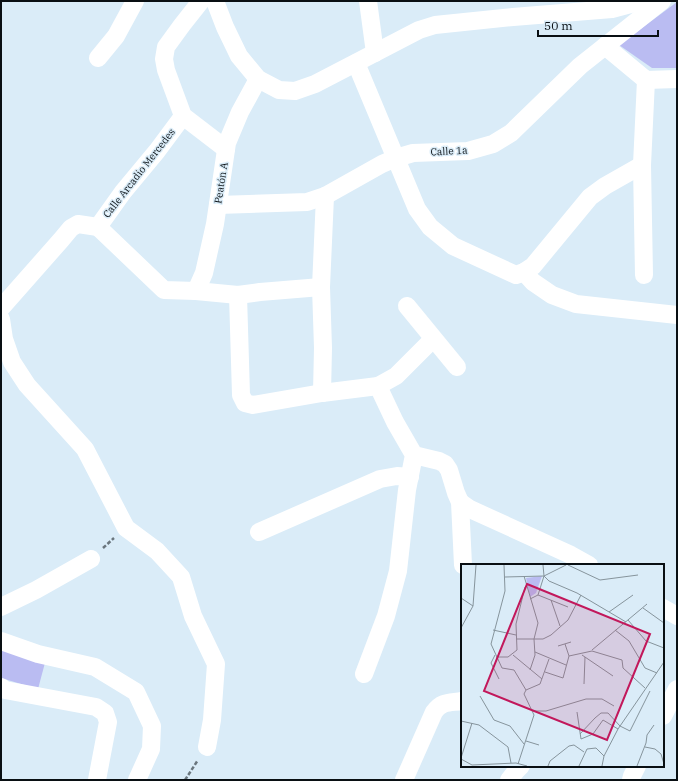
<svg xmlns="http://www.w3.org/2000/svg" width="678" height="781" font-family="'IBM Plex Serif',serif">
<rect width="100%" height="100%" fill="#daecf8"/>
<g fill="#babcf2">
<path d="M677,2V68H652L619,45Z"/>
<path d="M1,646L46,659L38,689L1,678Z"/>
</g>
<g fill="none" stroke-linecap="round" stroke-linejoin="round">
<g stroke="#6a767e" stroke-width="2.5" stroke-dasharray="4 2" stroke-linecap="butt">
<path d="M103,548L114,538"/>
<path d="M185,780L198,760"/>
</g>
<g stroke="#fff" stroke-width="18">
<path d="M201,1L182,25L166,47L164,59L166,70L183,116L226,149"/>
<path d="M215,1L225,27L239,56L258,79L279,90L295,91L315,84L419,30L435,25L513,17L612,9L642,1"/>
<path d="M368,1L375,53"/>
<path d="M605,46L646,80L677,79"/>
<path d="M98,58L116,36L135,1"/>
<path d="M356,63L417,209L430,227L453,246L516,275L524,272L533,266L590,197L605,186L642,165"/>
<path d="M218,205L307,202L325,196L382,164L396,158L413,153L468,151L493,144L511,133L580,66L662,1"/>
<path d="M98,227L164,290L196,291L238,295L260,292L321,287"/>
<path d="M524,272L533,282L552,295L576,304L677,315"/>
<path d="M644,275L642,165L646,80"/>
<path d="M196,291L204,273L215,224L227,143L240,112L258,79"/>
<path d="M238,295L241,395L245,403L253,405L322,393L378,386L396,376L433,339"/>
<path d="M407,306L457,367"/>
<path d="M1,308L61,240L71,228L78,224L98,227L123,192L157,151L183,116"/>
<path d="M1,319L4,339L12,362L27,385L85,449L126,528L157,551L181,577L193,616L216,664L212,720L207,747"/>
<path d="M322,393L323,348L321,287L325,196"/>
<path d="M414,455L439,461L445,464L449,470L456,493L460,502L463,565"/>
<path d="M460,502L470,509L571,555L589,565"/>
<path d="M259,532L380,479L397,476L410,477"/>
<path d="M1,607L36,590L91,559"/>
<path d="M663,608L677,616"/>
<path d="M1,641L38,654L95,667L136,692L152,726L151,749L137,780"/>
<path d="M364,674L386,616L398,571L407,490L414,455L395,422L378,386"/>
<path d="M1,687L5,690L96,707L105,713L108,722L97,780"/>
<path d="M663,716L677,689"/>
<path d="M404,780L434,712C442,701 449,703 462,701"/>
<path d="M509,780L516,771L521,766"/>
<path d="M631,780L632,776L637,766"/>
</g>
</g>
<g text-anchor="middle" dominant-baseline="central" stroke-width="3" stroke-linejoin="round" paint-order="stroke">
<g font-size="10" fill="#090f13" stroke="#daecf8">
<text transform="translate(449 151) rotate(-3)">Calle 1a</text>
<text transform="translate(139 173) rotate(-52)">Calle Arcadio Mercedes</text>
<text transform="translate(221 183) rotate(-81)">Peatón A</text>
</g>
</g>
<g transform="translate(461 564)">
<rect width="203" height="203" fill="#daecf8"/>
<path d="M81,12L75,29L69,33L65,14Z" fill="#babcf2"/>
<path fill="none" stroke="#86949c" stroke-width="1" d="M43,1L44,27L30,80L41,104L53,106M107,1L139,16L177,11M63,12L77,59L73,75L74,91L69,106M83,12L88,17L116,29L165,58M44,13L83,12L105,1M77,31L107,43M0,34L12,42M69,35L77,31L83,12L82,1M90,36L99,62M182,44L203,59M148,48L172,31M167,56L185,77L203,84M0,64L12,42L15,1M32,66L55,71M154,66L168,77L184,104L196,109M55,75H82L90,71L107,56L120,31M97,82L110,78M131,86L186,40M74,88L105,101M34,91L30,99L38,115M52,91L81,115M121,91L152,112M108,92L131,87L161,96L162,104L184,124M35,93H47L56,86L55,60L64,23M53,106L65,126L63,130L73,151L57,200M84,108L102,114L108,92L104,80M123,120L124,93M65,126L79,120L88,95M19,132L33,156L49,162L63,180M72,147H85L125,135H141L153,142M116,148L120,175L132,170L142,156L157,165M0,157L18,161L47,183L50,199M119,170L134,154L140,149H147L159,162L169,167L189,127M65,177L78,181M184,183L194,185L200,190L203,200M0,194L11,159M0,195L11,201L55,199L66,202M87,202L89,197L108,182L113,181L123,188M118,202L126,185L135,184L143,192M141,202L143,192L157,165L203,98M176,202L185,179L186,171L193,161"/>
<path fill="#c2185b" fill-opacity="0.15" stroke="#c2185b" stroke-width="2" d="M66,20L189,70L146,176L23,127Z"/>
<rect width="203" height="203" fill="none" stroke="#090f13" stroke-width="2"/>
</g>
<rect width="678" height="781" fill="none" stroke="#090f13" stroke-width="4"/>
<path d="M538 30v6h120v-6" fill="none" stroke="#090f13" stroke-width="2"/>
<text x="544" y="30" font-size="12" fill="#090f13" stroke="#daecf8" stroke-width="3" paint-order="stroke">50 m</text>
</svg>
